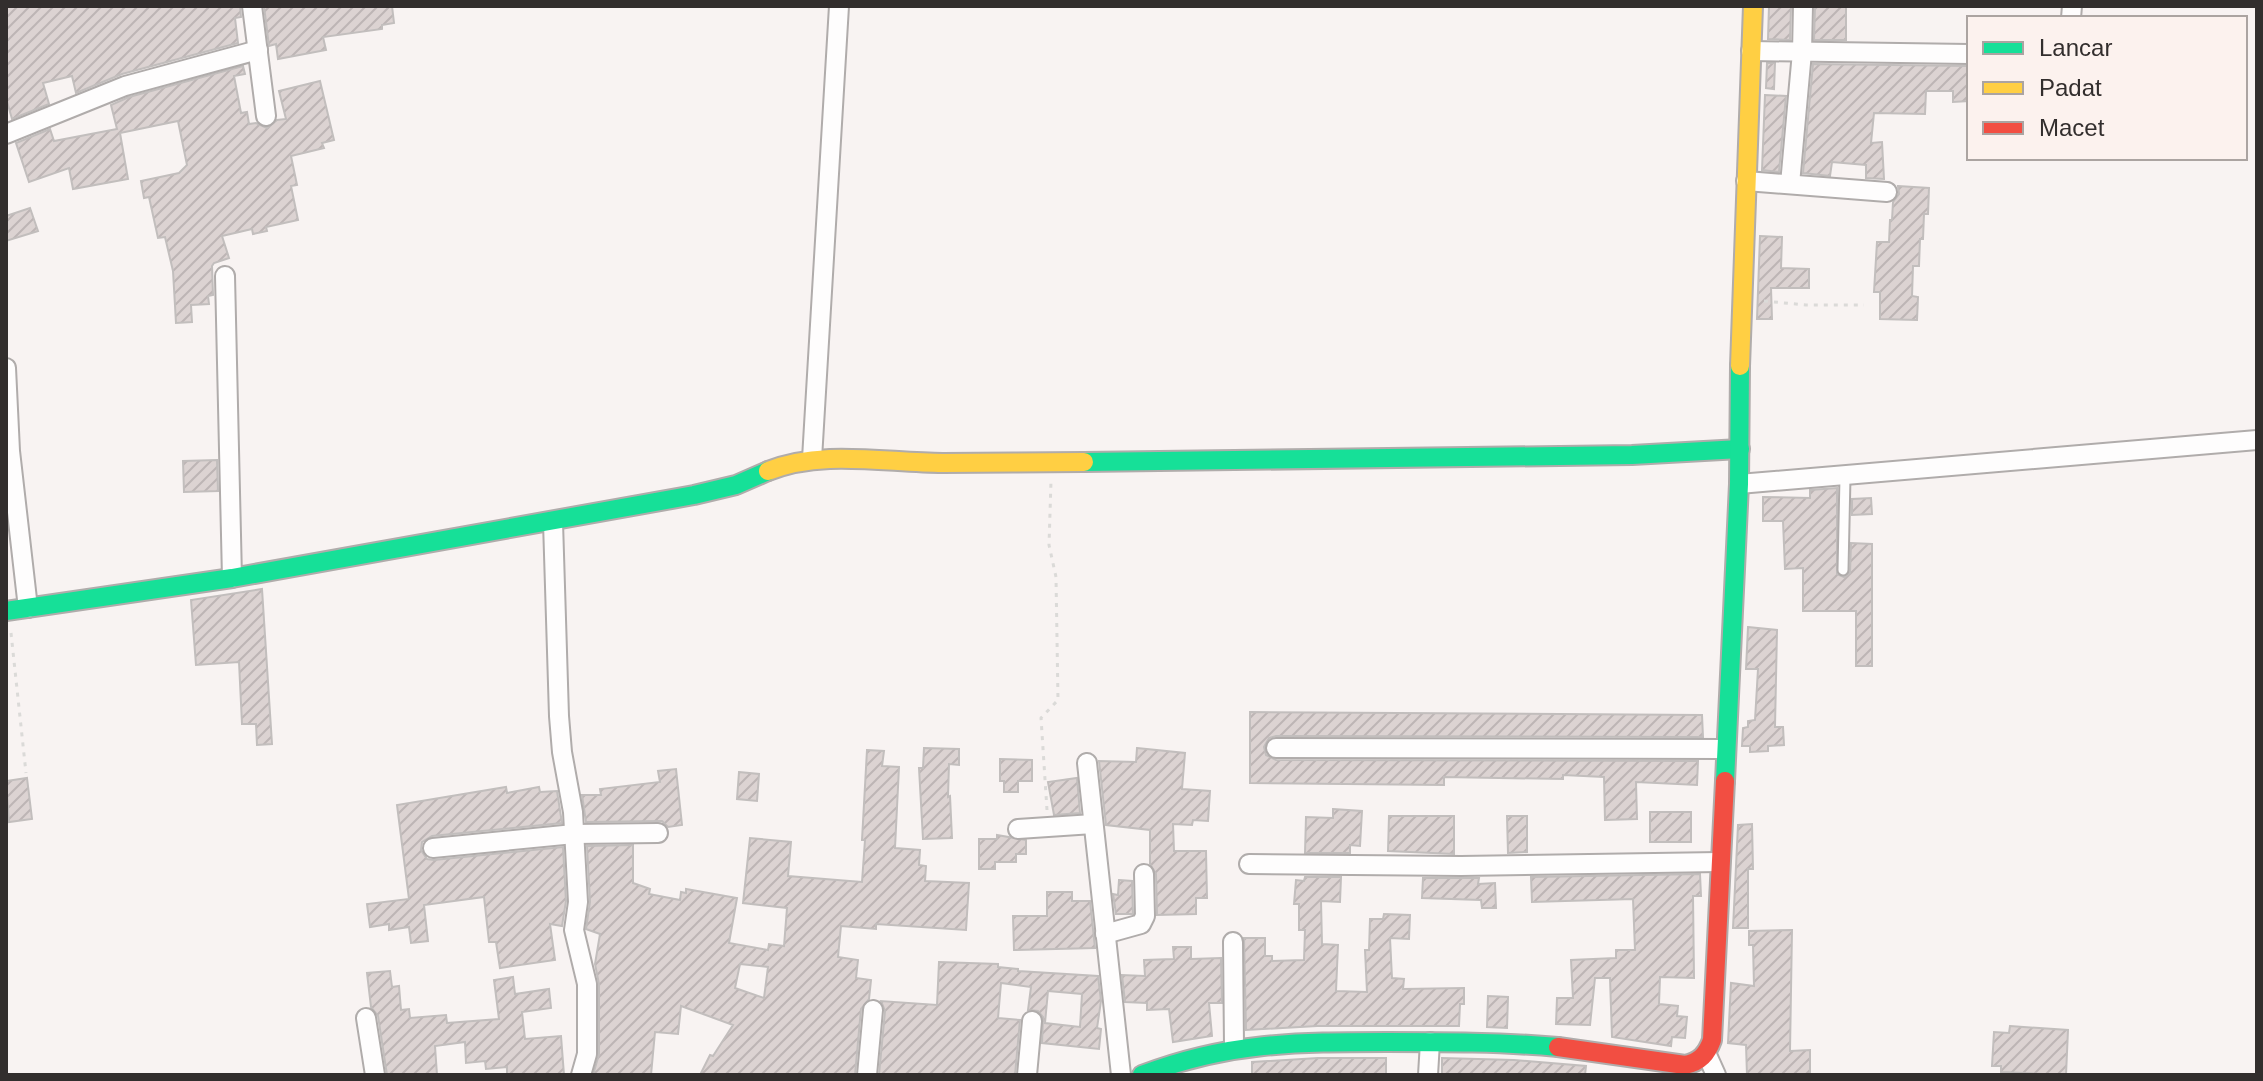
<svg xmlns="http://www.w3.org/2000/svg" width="2263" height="1081" font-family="Helvetica,sans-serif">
<defs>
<pattern id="building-hatch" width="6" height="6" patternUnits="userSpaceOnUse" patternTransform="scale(2)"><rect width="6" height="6" fill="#dcd3d2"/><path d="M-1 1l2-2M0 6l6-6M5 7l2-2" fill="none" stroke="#bdb5b5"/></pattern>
</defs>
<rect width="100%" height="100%" fill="#f8f3f2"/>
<g fill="url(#building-hatch)" stroke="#c2bebd" stroke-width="2" fill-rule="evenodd">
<path d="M6,6H240L241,17L235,18L238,43L122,74L76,93L72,76L43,83L49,104L12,119L6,98Z"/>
<path d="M264,6H392L394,23L382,25V29L323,37L326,50L278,59L276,44L269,46Z"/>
<path d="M1769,6H1791L1790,40L1768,39Z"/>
<path d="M1815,6H1846V40H1814Z"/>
<path d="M1767,63H1775L1774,89L1766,88Z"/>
<path d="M1813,64L1969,66V101L1953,102V91H1926L1925,114L1874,113L1871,143L1882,142L1884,179L1866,178V165L1832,162L1830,176L1803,173Z"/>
<path d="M243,66L245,74L234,76L241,113L247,112L249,124L256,123L267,128L277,120L286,119L279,91L320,81L334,140L322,143L324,148L291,156L297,185L291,186L298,220L266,227L267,231L253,234L252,229L222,236L229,258L214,263L212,266L213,295L208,296L209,304L191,305L192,322L176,323L173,271L165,237L158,238L149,197L144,198L141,181L179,173L187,165L178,121L120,133L128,179L73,189L69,168L29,182L16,143L50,129L54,141L117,129L111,105L129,97Z"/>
<path d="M1765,95L1786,96L1779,172L1762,170Z"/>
<path d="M1898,186L1929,188L1928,214H1924L1923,239H1920L1919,266H1913L1912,296L1918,297L1917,320L1880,319V292H1874L1877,242H1889L1890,220H1892L1893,202L1899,194Z"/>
<path d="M30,208L38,231L6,241V216Z"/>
<path d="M1760,236L1782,237L1781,268L1809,269V288H1771L1772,319H1757Z"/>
<path d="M217,460L218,491L184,492L183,461Z"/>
<path d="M1837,488V574L1844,577L1850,573L1851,543L1872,544V666H1856V611H1803V568L1785,569L1783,521H1763V497L1810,498V490Z"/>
<path d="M1871,498L1872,514L1852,515V499Z"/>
<path d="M262,589L272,744L257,745L256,724H242L239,662L196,665L191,600Z"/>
<path d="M1748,627L1777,630L1775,727H1783L1784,745L1768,746V751L1750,752V746H1742L1743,728L1748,727V721L1755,720L1758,669H1746Z"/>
<path d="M1250,712L1702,715L1703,737L1276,736L1269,738L1264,747L1266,755L1276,760L1698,761L1697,785L1636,782L1637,819L1605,820L1604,777L1563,775V779L1444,777V785L1250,783Z"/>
<path d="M924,748L959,749V765L949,764L948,797L950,796L952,838L923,839L919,768H923Z"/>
<path d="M1137,748L1185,753L1182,789L1210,791L1208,821L1193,820L1192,825L1173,824L1174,851H1206L1207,898H1196V914L1157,915L1156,874L1150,864V830L1106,825L1099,761L1136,762Z"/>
<path d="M867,750L884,751L882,766L899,767L895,848L920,850L919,865L926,866L925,881L969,883L966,930L876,924V929L841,926L838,957L858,960L856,978L871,980L869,999L861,1009L855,1075H700L710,1055L713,1056L733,1025L681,1006L678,1034L655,1032L651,1075H593L599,1054V984L595,964L600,934L586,929L590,902L587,846L633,845V883L650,889L649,894L680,900L681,892L686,893V889L737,898L729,943L768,950L769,944L784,946L787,908L743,903L750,838L791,842L788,876L862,882L865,840H862ZM740,964L768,967L764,998L735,988Z"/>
<path d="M1000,759L1032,760V781H1018V792H1004V781H1000Z"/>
<path d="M676,769L682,825L668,827L662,821L586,822L582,795H601L600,789L660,782L658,771Z"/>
<path d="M739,772L759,774L757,801L737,799Z"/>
<path d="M27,778L32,819L9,822L6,781Z"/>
<path d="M1077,778L1080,813L1054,815L1048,782Z"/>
<path d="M506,787L507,793L539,787L540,792L557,791L562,823L432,836L422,842L421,850L427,859L434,860L563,847L566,901L562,926L550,924L555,960L500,968L496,942H489L484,897L424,905L428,941L411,943L409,927L389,930V924L370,927L367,904L409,899L397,805Z"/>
<path d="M1333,809L1362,811L1360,846L1350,845V853H1305L1306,817L1333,818Z"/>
<rect x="1650" y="812" width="41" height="30"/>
<path d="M1389,816H1454V854L1388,851Z"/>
<path d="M1507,816H1527V852L1508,853Z"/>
<path d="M1752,824L1753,869H1748V928H1733L1738,825Z"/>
<path d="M997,835L1026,840V854H1016V862H995V869H979V839H997Z"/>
<path d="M1700,874L1701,896H1693L1694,978L1660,977L1659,1004L1678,1006L1677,1016L1687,1017L1685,1038L1672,1037L1671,1046L1612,1037L1610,978H1595L1590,1025L1556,1024L1557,998H1573L1571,960L1616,958V950H1635L1633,899L1532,902L1531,877Z"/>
<path d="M1305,877H1341L1340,902L1321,901L1322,944L1338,945L1336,991L1367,992L1365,950H1369L1370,919H1383L1384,914L1410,915L1409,939L1390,938L1392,978L1404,979L1403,989L1464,988V1004H1460L1459,1026H1317L1246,1030L1244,938H1265V956H1272V961L1304,960L1305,930H1299V904H1294L1296,880L1304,881Z"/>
<path d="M1423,878H1479L1478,884L1495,883L1496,908H1482L1481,900L1422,898Z"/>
<path d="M1119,880L1132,881L1133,914H1116L1113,894L1118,895Z"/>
<path d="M1047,892H1072V901H1090L1095,948L1014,950L1013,916H1047Z"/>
<path d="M1792,930L1790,1051L1810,1050V1075H1747L1746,1045L1728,1043L1731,983L1754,986L1753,945H1749V931Z"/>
<path d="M1173,947H1191V959L1221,958L1222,1003H1209L1212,1036L1173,1042L1169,1009L1147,1010V1003L1125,1002L1122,975L1145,976L1144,960L1174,959Z"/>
<path d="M939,962L998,964V967L1018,969V971L1098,976L1101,1001L1097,1028L1101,1029L1099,1049L1042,1043L1043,1017L1038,1011L1028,1010L1031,987L1001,983L998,1018L1020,1020L1015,1075H879L885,1011L881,1001L937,1005ZM1048,991L1082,994L1080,1027L1045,1023Z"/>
<path d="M390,971L392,987L399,986L401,1010L409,1009L410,1018L446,1015L447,1023L499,1019L494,980L513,977L515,994L549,989L551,1008L522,1012L525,1039L561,1036L564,1075L507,1074V1067L486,1069L485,1061L466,1063L465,1042L435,1046L437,1075H387L378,1016L371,1007L367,973Z"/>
<path d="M1488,996L1508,997L1507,1028L1487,1027Z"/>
<path d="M2010,1026L2068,1030L2066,1075L2001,1072V1066H1992L1994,1032L2009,1033Z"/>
<path d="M1318,1058H1386V1075H1252V1062Z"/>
<path d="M1442,1058L1514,1060L1586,1066L1585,1075H1442Z"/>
</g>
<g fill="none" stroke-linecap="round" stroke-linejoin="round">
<defs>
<path id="lane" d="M1843,570L1845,477"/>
<g id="street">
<path d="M252,6L266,116"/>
<path d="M2071,18L2072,6"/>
<path d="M1751,51L1969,54"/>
<path d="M6,134L125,86L258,50"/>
<path d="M1746,181L1887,192"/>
<path d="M1790,184L1802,52L1803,6"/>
<path d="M225,276L232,578"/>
<path d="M6,368L10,451L28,608"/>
<path d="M812,459L839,6"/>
<path d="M1739,484L2257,440"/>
<path d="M553,522L559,716L562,752L573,812L578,902L574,930L587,984V1054L581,1075"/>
<path d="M1276,748L1725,749"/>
<path d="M1087,763L1121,1075"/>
<path d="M1018,829L1093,824"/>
<path d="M433,848L574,834L658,833"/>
<path d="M1249,864L1461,866L1719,862"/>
<path d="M1105,934L1141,924L1145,916L1144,874"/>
<path d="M1233,942L1234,1046"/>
<path d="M366,1018L375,1075"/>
<path d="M1707,1055L1716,1075"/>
<path d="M867,1075L873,1010"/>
<path d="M1027,1075L1032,1021"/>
<path d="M1428,1075L1430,1042"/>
</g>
<g id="fast">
<path d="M1084,462L1632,455L1740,449"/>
<path d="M6,611L232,578L694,495L736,485L768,471"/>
<path d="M1725,781L1739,484L1740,366"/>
<path d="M1142,1075C1228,1042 1297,1042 1387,1042C1444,1042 1501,1042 1558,1047"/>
</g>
<g id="slow">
<path d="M1740,366L1753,6"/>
<path d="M768,471C822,449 886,463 943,463C990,463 1037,462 1084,462"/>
</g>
<path id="jam" d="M1558,1047L1685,1065C1700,1062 1707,1054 1712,1040L1725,781"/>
</defs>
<use href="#lane" stroke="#b0acab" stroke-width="13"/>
<use href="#street" stroke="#b0acab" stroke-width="22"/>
<use href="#fast" stroke="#b0acab" stroke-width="22"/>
<use href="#slow" stroke="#b0acab" stroke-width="22"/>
<use href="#jam" stroke="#b0acab" stroke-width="22"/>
<g stroke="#dbdad8" stroke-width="3" stroke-dasharray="4 6" stroke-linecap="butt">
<path d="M1764,301L1806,305H1864"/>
<path d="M11,633L26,773"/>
<path d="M1047,810L1041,718L1058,700L1056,577L1049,545L1051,481"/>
</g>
<use href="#lane" stroke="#fefdfd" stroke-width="9"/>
<use href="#street" stroke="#fefdfd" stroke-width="18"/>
<use href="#fast" stroke="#16e098" stroke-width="18"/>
<use href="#slow" stroke="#ffcf43" stroke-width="18"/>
<use href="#jam" stroke="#f24e42" stroke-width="18"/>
</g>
<rect width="2263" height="1081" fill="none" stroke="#322e2d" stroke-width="16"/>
<rect x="1967" y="16" width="280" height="144" fill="#fcf2ee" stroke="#aba4a1" stroke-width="2"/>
<rect x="1983" y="42" width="40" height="12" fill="#16e098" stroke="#aba4a1" stroke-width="2"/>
<text x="2039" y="56" font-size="24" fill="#322e2d">Lancar</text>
<rect x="1983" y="82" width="40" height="12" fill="#ffcf43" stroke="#aba4a1" stroke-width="2"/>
<text x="2039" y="96" font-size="24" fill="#322e2d">Padat</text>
<rect x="1983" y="122" width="40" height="12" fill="#f24e42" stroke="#aba4a1" stroke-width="2"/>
<text x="2039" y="136" font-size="24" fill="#322e2d">Macet</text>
</svg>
